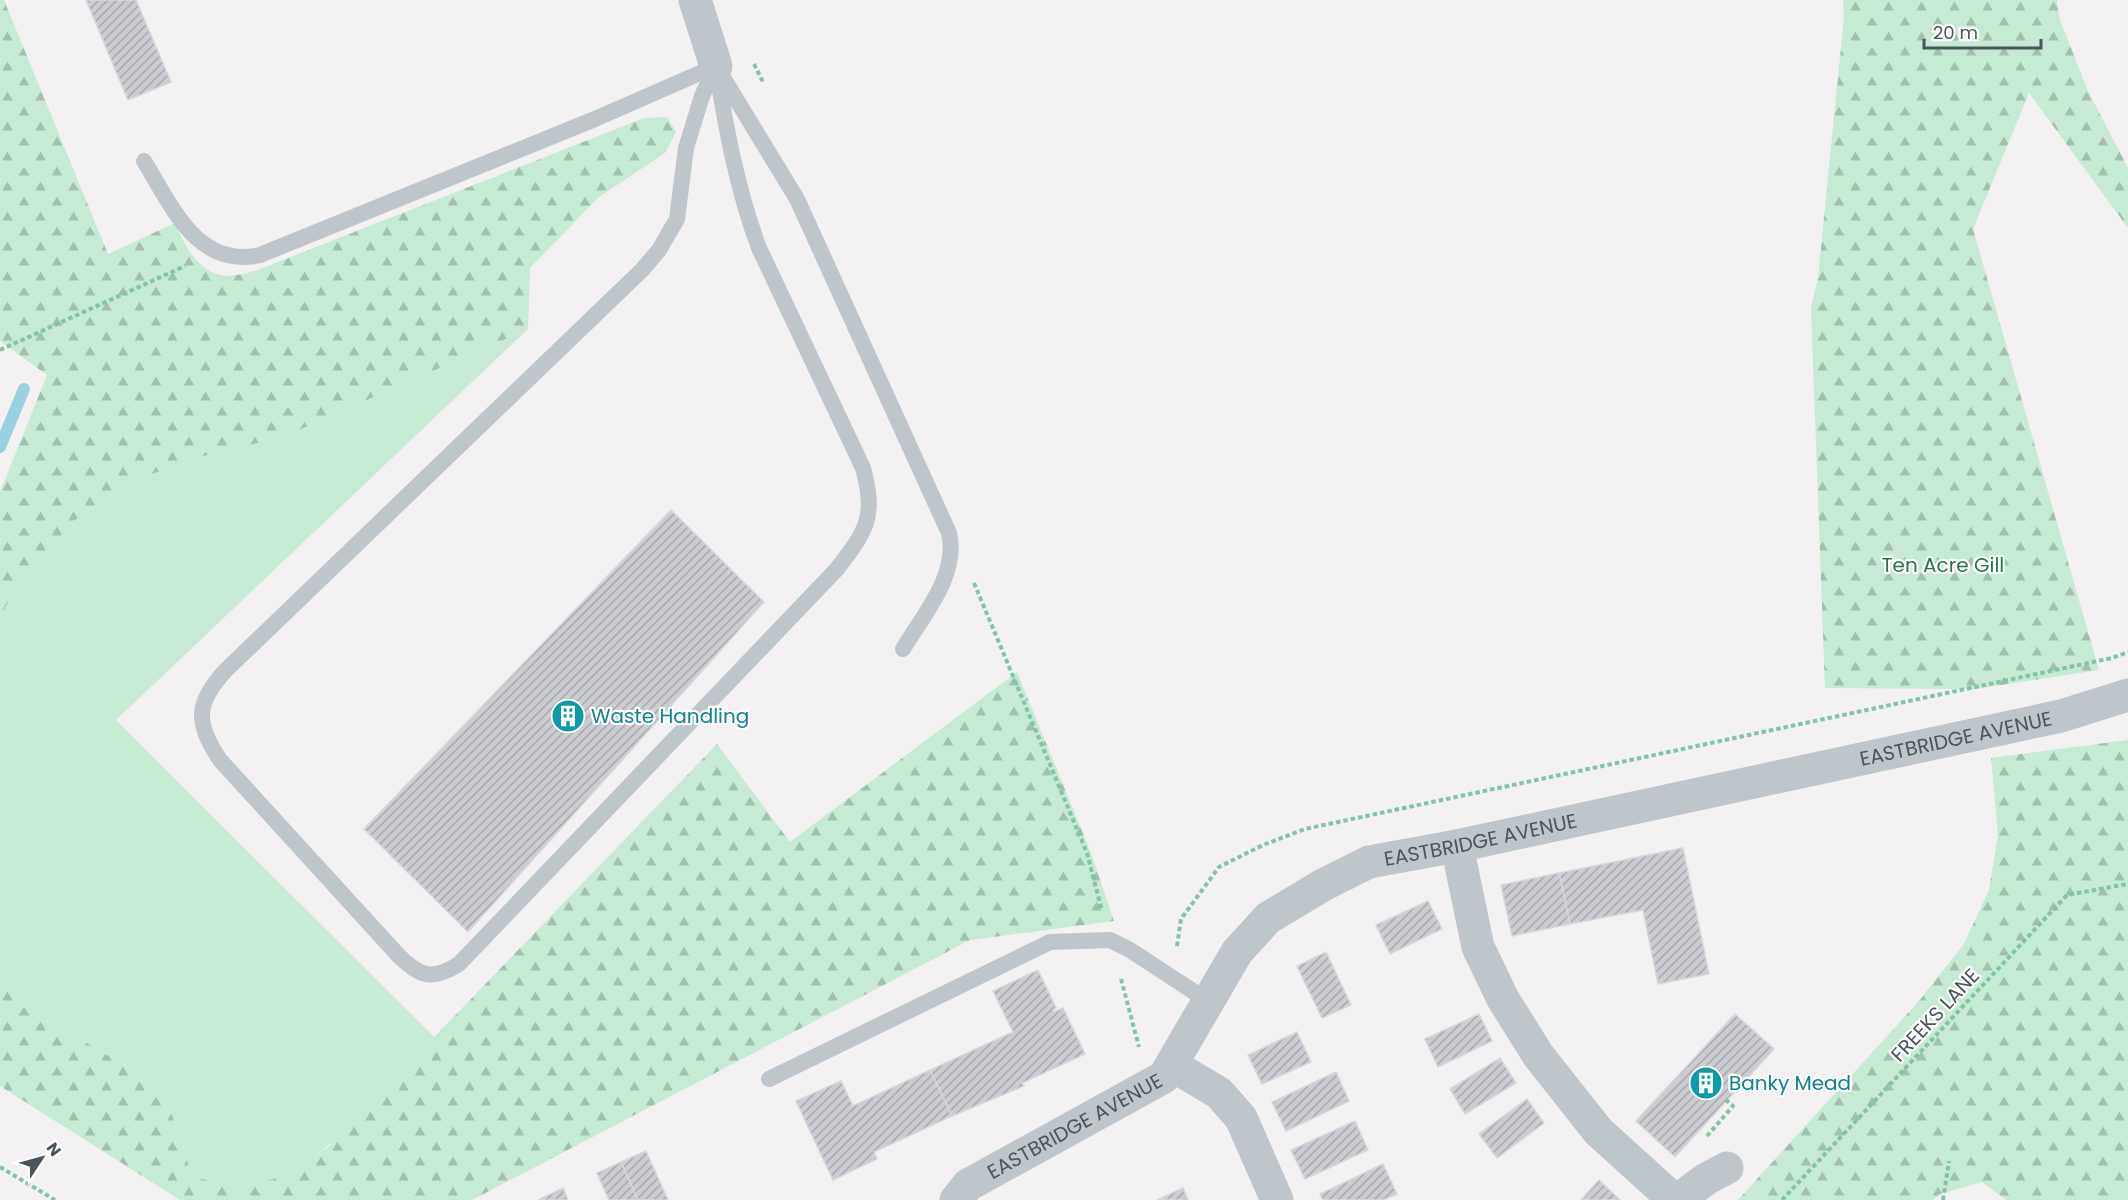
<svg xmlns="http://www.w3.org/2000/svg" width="2128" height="1200" font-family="Poppins,sans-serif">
<defs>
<pattern id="forest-firs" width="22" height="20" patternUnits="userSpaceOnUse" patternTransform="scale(1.5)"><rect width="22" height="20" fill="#c6ead4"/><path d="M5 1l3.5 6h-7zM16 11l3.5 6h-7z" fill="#a3c0af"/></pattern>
<pattern id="building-hatch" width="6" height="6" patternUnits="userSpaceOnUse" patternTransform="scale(1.5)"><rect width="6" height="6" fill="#cbcdd3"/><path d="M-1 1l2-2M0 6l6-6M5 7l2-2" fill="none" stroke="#a7a9ae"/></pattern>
</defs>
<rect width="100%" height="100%" fill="#f3f1f1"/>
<path fill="#c6ead4" d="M528,329L116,720L435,1038C382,1092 317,1180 236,1188C223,1189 204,1180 191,1176L172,1115L130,1069L53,1022L0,967V617L9,601L71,523L126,483L204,456L283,437Z"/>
<g fill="url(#forest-firs)">
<path d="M0,0H4L108,254L175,223C184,245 199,274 226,276C235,276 246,273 255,271L644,118L667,117L676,132L665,153L599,197L530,268L528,329L283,437L204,456L126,483L71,523L9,601L0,617V492L47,375L0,341Z"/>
<path d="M1843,0H2057L2059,17L2087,89L2128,168V228L2029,93L1973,229L2099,670L1975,689L1825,688L1811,308L1818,278L1844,17Z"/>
<path d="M1017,672L1091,853L1114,921L970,940L472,1200H180L0,1086V967L53,1022L130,1069L172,1115L192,1176L234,1188L273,1179L327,1148L717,744L790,842Z"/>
<path d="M2128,740V1200H2006L1982,1182L1940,1194L1933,1200H1738L1919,1001L1964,944L1989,890L1998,835L1991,758Z"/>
</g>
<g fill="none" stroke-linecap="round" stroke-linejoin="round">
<path stroke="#99d1e1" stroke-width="12" d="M0,447L24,389"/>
</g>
<g fill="url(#building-hatch)" stroke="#d6d7db" stroke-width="1.5">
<path d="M86,0H136L171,82L128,100Z"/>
<path d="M671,510L764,602L468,932L364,829Z"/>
<path d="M1683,848L1709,974L1658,984L1643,910L1570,924L1559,873Z"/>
<path d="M1559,873L1570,924L1512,936L1501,885Z"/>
<path d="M1428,901L1442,929L1390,954L1376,925Z"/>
<path d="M1326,952L1351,1005L1322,1018L1297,966Z"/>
<path d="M1038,970L1056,1008L1053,1010L1054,1012L1063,1008L1085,1054L1022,1083L1024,1086L952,1116L930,1070L1013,1032L993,991Z"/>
<path d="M1479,1014L1492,1041L1438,1067L1425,1039Z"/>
<path d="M1735,1014L1774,1049L1675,1157L1636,1121Z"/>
<path d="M1297,1032L1311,1062L1262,1084L1248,1055Z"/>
<path d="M1500,1058L1516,1083L1465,1114L1450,1089Z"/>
<path d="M930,1070L952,1116L874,1152L877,1159L833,1180L796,1101L841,1081L853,1106Z"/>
<path d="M1336,1072L1349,1101L1286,1131L1272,1102Z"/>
<path d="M1527,1099L1544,1123L1497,1158L1479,1134Z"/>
<path d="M1355,1121L1368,1150L1305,1179L1291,1150Z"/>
<path d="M646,1151L668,1200H638L621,1162Z"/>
<path d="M621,1162L638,1200H609L597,1173Z"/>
<path d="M1383,1164L1397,1194L1383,1200H1323L1320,1194Z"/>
<path d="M1599,1180L1620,1200H1581Z"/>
<path d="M563,1188L568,1200H538Z"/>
<path d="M1183,1188L1188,1200H1157Z"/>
</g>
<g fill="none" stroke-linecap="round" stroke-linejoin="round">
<g stroke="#82c4a4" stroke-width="4" stroke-dasharray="4.5 3" stroke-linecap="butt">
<path d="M754,64L764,84"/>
<path d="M0,350L185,266"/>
<path d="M974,583L1087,853L1102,911"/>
<path d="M1177,946L1181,919L1219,867L1263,845L1305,829L2112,658L2128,652"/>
<path d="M1121,979L1139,1047"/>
<path d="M1707,1136L1733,1106L1726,1100"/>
<path d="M0,1167L55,1200"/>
<path d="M1782,1200L2067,895L2128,884"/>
<path d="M1943,1200L1949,1161"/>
</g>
<g stroke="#bec5cb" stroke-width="16">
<path d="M716,66C726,129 737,189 759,248L863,468C876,517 867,530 837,569L459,964C432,981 420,977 398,955L220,760C195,723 195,703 226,670L642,270L659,250L677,219L686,148L702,96Z"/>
<path d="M144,161C172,206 197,269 260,255L595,119L716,66L797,199L949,533C959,575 923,615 903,649"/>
<path d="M769,1079L1050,942L1110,940L1130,950L1208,1001"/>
</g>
<g stroke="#bec5cb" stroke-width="33">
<path d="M695,0L716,66"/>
<path d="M1457,846L1478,947L1503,999L1538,1055L1598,1131L1674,1200"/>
<path d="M1172,1065L1219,1093L1241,1118L1277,1200"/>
<path d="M1678,1200L1706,1179L1727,1168"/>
</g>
<path stroke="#bec5cb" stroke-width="33" id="s1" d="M956,1200L968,1185L1164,1077L1237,952L1268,918L1323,885L1369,862L1457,846L2061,716L2128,695"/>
</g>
<defs>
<symbol id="building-disc" viewBox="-11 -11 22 22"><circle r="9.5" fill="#0f9aa8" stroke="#fff"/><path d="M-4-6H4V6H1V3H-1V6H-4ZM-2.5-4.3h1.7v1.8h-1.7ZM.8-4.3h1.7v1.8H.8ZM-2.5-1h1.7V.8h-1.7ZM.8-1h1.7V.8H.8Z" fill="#fff"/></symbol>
</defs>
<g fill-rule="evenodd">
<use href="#building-disc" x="549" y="697" width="38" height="38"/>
<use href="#building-disc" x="1687" y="1064" width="38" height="38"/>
</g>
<g text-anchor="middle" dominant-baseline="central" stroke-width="4.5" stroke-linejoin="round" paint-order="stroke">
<g font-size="20" fill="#24754d" stroke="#fff">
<text x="1943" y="565">Ten Acre Gill</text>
</g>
<g font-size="20" fill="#0d838f" stroke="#fff" text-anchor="start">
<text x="591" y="716">Waste Handling</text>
<text x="1729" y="1083">Banky Mead</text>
</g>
<g font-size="20" fill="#4b545c" stroke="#fff">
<text stroke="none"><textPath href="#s1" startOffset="1149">EASTBRIDGE AVENUE</textPath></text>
<text stroke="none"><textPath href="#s1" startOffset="663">EASTBRIDGE AVENUE</textPath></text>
<text transform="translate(1935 1015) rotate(-47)">FREEKS LANE</text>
<text stroke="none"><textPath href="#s1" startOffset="141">EASTBRIDGE AVENUE</textPath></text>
</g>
</g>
<g transform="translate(42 1158) rotate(54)" stroke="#ffffff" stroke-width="4.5" paint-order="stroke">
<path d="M0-4.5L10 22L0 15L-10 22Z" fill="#4b545c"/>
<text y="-9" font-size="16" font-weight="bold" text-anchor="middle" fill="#4b545c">N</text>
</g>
<path d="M1924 39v9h117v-9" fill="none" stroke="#4b545c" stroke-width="3"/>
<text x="1933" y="39" font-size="18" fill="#4b545c" stroke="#ffffff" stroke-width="4.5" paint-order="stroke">20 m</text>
</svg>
